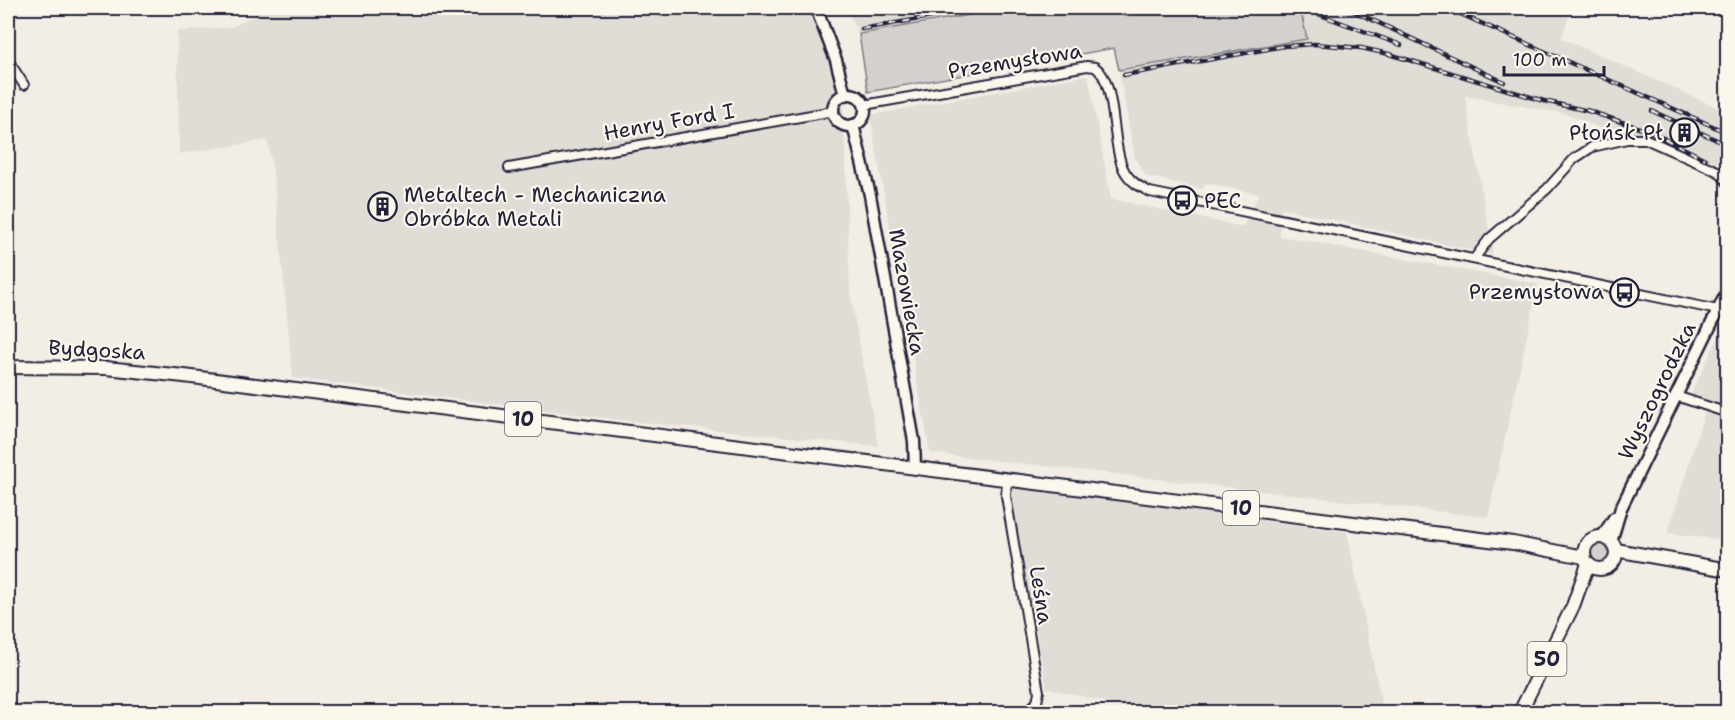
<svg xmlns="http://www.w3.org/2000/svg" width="1735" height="720" font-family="'Shantell Sans',sans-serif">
<rect width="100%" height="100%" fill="#f2eee5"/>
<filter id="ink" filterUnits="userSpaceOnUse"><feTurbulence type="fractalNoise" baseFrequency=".0167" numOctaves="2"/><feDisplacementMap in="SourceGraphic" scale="12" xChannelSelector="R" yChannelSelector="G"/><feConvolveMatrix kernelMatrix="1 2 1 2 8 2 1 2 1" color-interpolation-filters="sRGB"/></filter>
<g filter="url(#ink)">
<g fill="#e0dcd6">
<path d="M260,8H807L843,94L850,293L878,446L629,421L293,378L273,169L267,140L179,154L177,31L232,27L254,16Z"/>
<path d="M846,8H1009L859,34Z"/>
<path d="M1288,8H1572L1561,38L1727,112L1728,154H1725L1720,178L1567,114L1465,96L1493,255L1281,208L1280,236L1538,284L1488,517L930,453L870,115L1088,75L1111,199L1243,227L1259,194L1205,183L1203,189L1146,176L1135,158L1119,70L1307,39L1301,12Z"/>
<path d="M1727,319V406L1691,394Z"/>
<path d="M1705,411L1727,418V540L1668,533Z"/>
<path d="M1014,487L1347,532L1383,712H1147L1047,688L1021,556L1013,498Z"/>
</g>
<g fill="#d4d1cc" stroke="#7b7a84" stroke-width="1.5">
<path d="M1009,8H1288L1301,12L1307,39L1119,70L1114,48L868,92L859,34Z"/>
<circle cx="1599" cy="553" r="11"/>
</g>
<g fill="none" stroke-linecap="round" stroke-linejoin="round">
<defs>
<g id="street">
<path d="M8,60L24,85"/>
<path d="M864,105L1087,66L1095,67C1118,82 1110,146 1125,172C1131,182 1140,187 1150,192L1718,310"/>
<path d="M509,168L834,111"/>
<path d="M1474,259L1489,239L1547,189L1574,159L1592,147L1627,139H1646L1719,172L1728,183"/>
<path d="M1676,396L1728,413"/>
<path d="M1007,479L1006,496L1039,692L1037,702L1027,712"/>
</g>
<g id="secondary">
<path d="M816,8L836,60L845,95"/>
<circle cx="849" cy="110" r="16"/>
<path d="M853,125L870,195L914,441L915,468"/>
<path d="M1602,537L1614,518"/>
<path d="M1611,542L1621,508L1728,290"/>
</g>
<g id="primary">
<path d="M8,367L106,368L184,376L1513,543L1584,557"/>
<circle cx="1600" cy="553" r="16"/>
<path d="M1616,550L1728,570"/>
<path d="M1520,712L1573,606L1588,564"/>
</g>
</defs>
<use href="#street" stroke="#22223b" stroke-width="12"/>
<use href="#secondary" stroke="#22223b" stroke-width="15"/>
<use href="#primary" stroke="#22223b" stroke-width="16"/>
<use href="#street" stroke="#fbf7ec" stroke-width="8"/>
<use href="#secondary" stroke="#fbf7ec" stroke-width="10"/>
<use href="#primary" stroke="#fbf7ec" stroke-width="12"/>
<defs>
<g id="rail">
<path d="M1302,8L1401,45"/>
<path d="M1347,8L1504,82"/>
<path d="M1447,8L1728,133"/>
<path d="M862,29L982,8"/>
<path d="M1124,75L1284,46L1315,44L1361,48L1389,54L1544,101L1593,112"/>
<path d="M1586,110L1651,132L1705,159"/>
<path d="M1652,111L1728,145"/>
</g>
</defs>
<use href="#rail" stroke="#22223b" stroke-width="4.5"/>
<use href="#rail" stroke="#fbf7ec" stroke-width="2" stroke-dasharray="7" stroke-linecap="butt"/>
</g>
</g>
<defs>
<symbol id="building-ring" viewBox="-11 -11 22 22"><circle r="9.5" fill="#fbf7ec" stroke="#22223b" stroke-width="1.5"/><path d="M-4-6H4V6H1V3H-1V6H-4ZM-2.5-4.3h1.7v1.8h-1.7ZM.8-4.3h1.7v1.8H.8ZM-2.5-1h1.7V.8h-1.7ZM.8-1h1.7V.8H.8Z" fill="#22223b"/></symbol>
<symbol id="bus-ring" viewBox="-11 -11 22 22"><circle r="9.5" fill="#fbf7ec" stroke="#22223b" stroke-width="1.5"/><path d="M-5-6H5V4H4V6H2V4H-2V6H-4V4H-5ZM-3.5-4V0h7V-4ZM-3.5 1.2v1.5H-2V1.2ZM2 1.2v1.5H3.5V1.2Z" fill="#22223b"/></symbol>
</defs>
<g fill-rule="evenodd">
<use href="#building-ring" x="1668" y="116" width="33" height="33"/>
<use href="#bus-ring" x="1166" y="184" width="33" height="33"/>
<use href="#building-ring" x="366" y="190" width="33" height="33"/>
<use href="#bus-ring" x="1608" y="276" width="33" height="33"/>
</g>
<g text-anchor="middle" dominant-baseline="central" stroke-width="4.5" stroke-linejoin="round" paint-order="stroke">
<g fill="#fbf7ec" stroke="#636270" stroke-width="1.5">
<rect x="505" y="402" width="36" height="34" rx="4.5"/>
<rect x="1223" y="491" width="36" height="34" rx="4.5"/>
<rect x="1527.5" y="642" width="39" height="34" rx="4.5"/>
</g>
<g font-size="20" font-weight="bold" fill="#22223b">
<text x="523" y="419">10</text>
<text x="1241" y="508">10</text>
<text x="1547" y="659">50</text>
</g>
<g font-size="21" fill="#22223b" stroke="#fbf7ec">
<text transform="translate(1015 61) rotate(-9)">Przemysłowa</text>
<text transform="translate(669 122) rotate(-10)">Henry Ford I</text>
<text transform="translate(907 292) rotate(80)">Mazowiecka</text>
<text transform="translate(97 350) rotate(3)">Bydgoska</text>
<text transform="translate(1657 391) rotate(-64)">Wyszogrodzka</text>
<text transform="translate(1041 595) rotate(81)">Leśna</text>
</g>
<g font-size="21" fill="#22223b" stroke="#fbf7ec" text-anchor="end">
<text x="1663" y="133">Płońsk Pł</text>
<text x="404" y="195" text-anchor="start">Metaltech - Mechaniczna<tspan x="404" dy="24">Obróbka Metali</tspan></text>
<text x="1204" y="201" text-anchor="start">PEC</text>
<text x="1604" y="292">Przemysłowa</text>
</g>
</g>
<rect width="1735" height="720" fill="none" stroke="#fbf7ec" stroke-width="30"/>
<rect x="15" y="15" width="1705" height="690" fill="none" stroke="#22223b" stroke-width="2" filter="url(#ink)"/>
<path d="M1504 66v9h100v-9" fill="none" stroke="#22223b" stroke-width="3"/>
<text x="1513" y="66" font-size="18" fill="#22223b" stroke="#fbf7ec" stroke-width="4.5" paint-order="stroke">100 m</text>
</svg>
